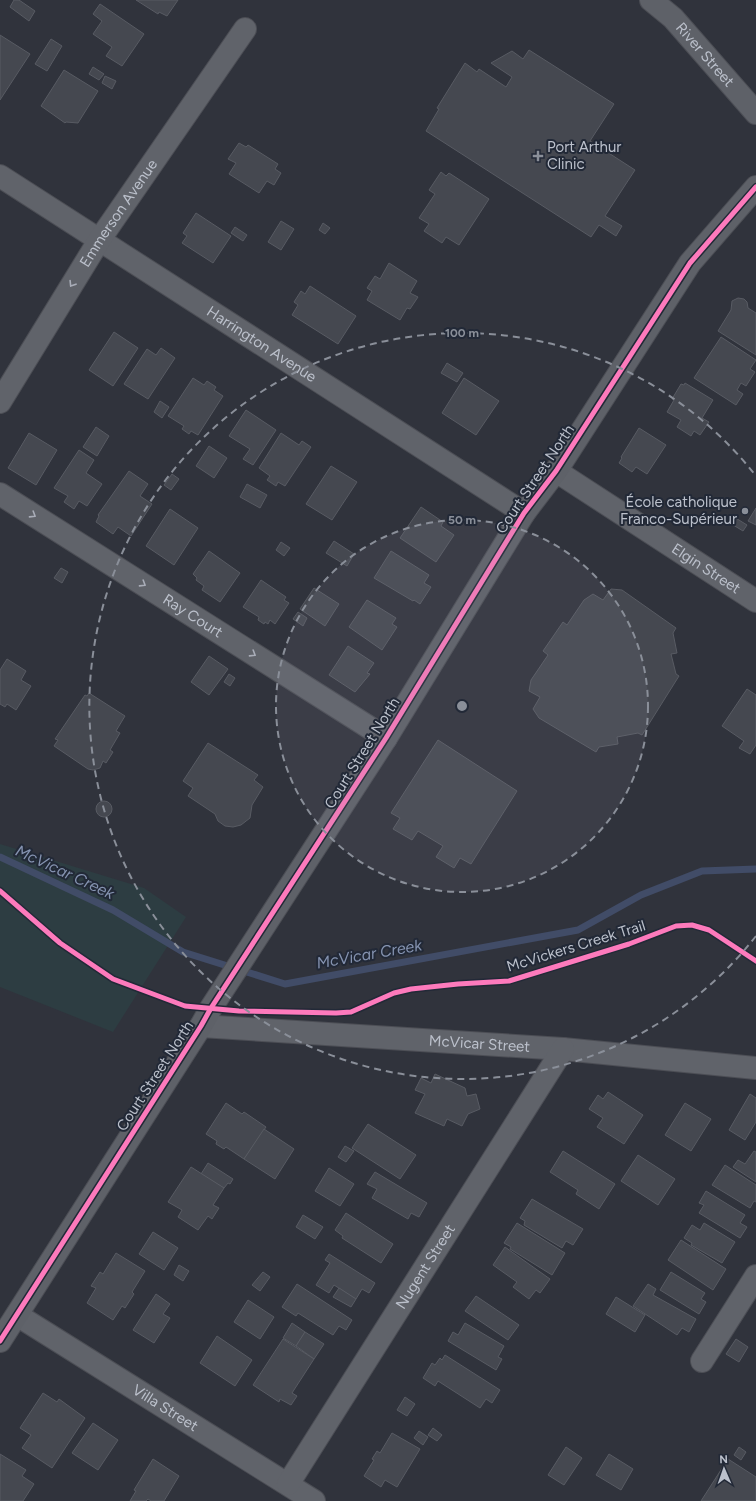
<svg xmlns="http://www.w3.org/2000/svg" width="756" height="1501" font-family="Figtree,sans-serif">
<rect width="100%" height="100%" fill="#30333c"/>
<path fill="#2d3d42" d="M0,844L144,888L186,917L113,1032L0,987Z"/>
<g fill="none" stroke-linecap="round" stroke-linejoin="round">
<path stroke="#414c67" stroke-width="7" d="M0,857L113,910L183,952L285,984L578,930L641,895L702,871L756,869"/>
</g>
<g fill="#454850" stroke="#585b63">
<path d="M14,0H19L35,11L29,21L10,7Z"/>
<path d="M136,0H178L167,16L159,12L158,14Z"/>
<path d="M100,4L144,34L122,66L106,56L112,47L93,34L102,21L93,14Z"/>
<path d="M0,35L30,54L0,100Z"/>
<path d="M51,39L62,46L47,71L35,64Z"/>
<path d="M529,50L614,104L590,141L635,170L605,216L622,226L616,236L599,225L591,237L426,131L439,109L437,108L465,63L477,72L479,69L506,87L512,77L491,63L512,51L523,59Z"/>
<path d="M93,67L104,74L99,80L89,74Z"/>
<path d="M64,70L98,91L78,123L66,122L65,123L41,106Z"/>
<path d="M105,76L116,81L112,89L102,83Z"/>
<path d="M239,143L246,147L248,145L278,164L275,169L281,173L274,185L267,181L259,193L229,174L236,163L228,159Z"/>
<path d="M441,172L446,176L449,173L489,199L459,245L446,237L442,243L424,231L429,224L419,218L435,194L429,190Z"/>
<path d="M196,213L231,236L213,263L182,243L187,236L183,233Z"/>
<path d="M281,221L294,229L281,250L268,242Z"/>
<path d="M323,223L330,228L325,234L319,230Z"/>
<path d="M235,227L247,235L243,241L231,233Z"/>
<path d="M389,263L417,281L410,293L418,297L410,309L407,308L400,320L367,300L372,291L367,288L375,276L380,279Z"/>
<path d="M310,286L356,316L338,344L292,315L298,305L294,302L301,291L305,294Z"/>
<path d="M738,298L744,299L747,302L748,308L756,313V355L718,331L731,310L732,301Z"/>
<path d="M114,332L138,348L113,386L89,370Z"/>
<path d="M721,337L756,360L750,369L755,372L746,386L741,383L737,390L743,394L736,405L694,378Z"/>
<path d="M161,348L175,358L148,399L124,384L147,349L156,355Z"/>
<path d="M447,363L463,373L457,382L441,373Z"/>
<path d="M193,378L204,385L207,381L216,387L214,390L223,396L198,435L191,431L189,434L182,429L184,426L168,416Z"/>
<path d="M464,378L499,401L476,435L442,413Z"/>
<path d="M685,383L713,400L702,418L709,422L700,435L694,431L691,436L677,427L681,420L667,412L674,400L672,399L681,384L684,385Z"/>
<path d="M160,401L169,407L162,418L154,412Z"/>
<path d="M246,410L276,430L253,465L243,459L250,449L229,436Z"/>
<path d="M96,427L109,436L97,456L83,447Z"/>
<path d="M639,428L666,445L647,474L636,467L632,472L619,463L622,458L621,457Z"/>
<path d="M29,433L57,450L36,485L8,468Z"/>
<path d="M281,433L299,445L302,441L311,447L285,486L278,482L276,486L267,480L270,476L259,468Z"/>
<path d="M209,446L227,458L214,478L196,466Z"/>
<path d="M79,450L94,460L86,473L102,484L87,506L79,501L74,509L64,502L68,496L54,488Z"/>
<path d="M331,466L357,482L332,520L306,504Z"/>
<path d="M129,471L148,484L140,496L152,504L131,536L118,527L113,534L96,522L99,516L98,515Z"/>
<path d="M172,474L179,479L171,490L164,485Z"/>
<path d="M247,484L267,495L260,508L240,497Z"/>
<path d="M421,507L443,522L441,526L454,535L436,562L400,538Z"/>
<path d="M756,508V525L748,521Z"/>
<path d="M170,509L198,528L174,565L146,546Z"/>
<path d="M734,517L747,525L743,531L730,523Z"/>
<path d="M334,541L354,554L347,566L326,553Z"/>
<path d="M281,542L290,548L284,556L276,550Z"/>
<path d="M209,551L240,573L220,602L202,590L204,586L196,580L197,578L193,574Z"/>
<path d="M391,551L429,575L424,583L431,587L420,604L414,600L413,601L374,578Z"/>
<path d="M61,568L68,572L62,583L54,578Z"/>
<path d="M261,580L286,597L284,600L289,603L275,624L270,620L268,624L265,622L264,624L258,620L259,617L243,607Z"/>
<path d="M314,588L339,604L325,626L300,609Z"/>
<path d="M611,589L622,590L676,628L673,633L677,653L671,654L676,674L679,676L642,735L638,733L617,737L618,744L599,747L596,752L539,718L533,709L540,697L529,691L531,680L548,655L543,651L563,622L567,625L584,600L593,594L603,600Z"/>
<path d="M367,600L396,618L392,624L397,627L382,650L349,627Z"/>
<path d="M298,612L307,618L303,626L293,619Z"/>
<path d="M348,646L374,663L367,673L370,674L355,692L329,675Z"/>
<path d="M209,656L228,669L209,695L191,682Z"/>
<path d="M7,659L26,671L21,680L31,686L16,710L7,704L5,707L0,704V670Z"/>
<path d="M229,674L235,678L230,686L224,682Z"/>
<path d="M747,689L756,695V745L750,754L739,748L744,741L722,726Z"/>
<path d="M89,693L125,716L116,731L120,733L110,750L113,752L106,763L103,761L100,768L93,770L88,769L54,746L58,740L55,739L85,695L87,696Z"/>
<path d="M438,740L517,791L471,864L460,858L454,868L436,857L443,846L418,831L412,840L393,829L400,818L391,813Z"/>
<path d="M208,743L258,775L254,780L263,787L252,805L250,818L241,825L233,827L225,826L218,821L215,814L188,796L193,788L183,781Z"/>
<circle cx="104" cy="809" r="8"/>
<path d="M435,1074L465,1088L467,1096L476,1094L480,1109L468,1114L462,1126L447,1119L444,1126L415,1113L425,1094L415,1090L421,1078L431,1083Z"/>
<path d="M608,1092L643,1115L624,1144L597,1127L603,1118L589,1109L598,1095L603,1099Z"/>
<path d="M750,1094L756,1098V1122L745,1140L729,1130Z"/>
<path d="M226,1103L242,1114L244,1112L266,1127L244,1159L226,1147L224,1149L216,1144L217,1141L206,1134Z"/>
<path d="M685,1103L711,1119L691,1151L665,1135Z"/>
<path d="M368,1124L416,1155L400,1179L352,1148Z"/>
<path d="M264,1129L294,1149L275,1179L244,1159Z"/>
<path d="M345,1146L354,1151L346,1162L338,1157Z"/>
<path d="M563,1151L615,1184L599,1209L576,1194L578,1190L550,1172Z"/>
<path d="M754,1151L756,1152V1182L733,1167L738,1160L745,1164Z"/>
<path d="M638,1155L675,1179L658,1205L621,1181Z"/>
<path d="M208,1163L233,1179L230,1184L228,1183L224,1188L201,1174Z"/>
<path d="M725,1165L756,1185V1202L754,1201L750,1208L712,1185Z"/>
<path d="M191,1167L224,1188L213,1205L219,1208L212,1219L208,1216L198,1230L178,1217L182,1210L168,1202Z"/>
<path d="M329,1168L354,1184L340,1206L315,1191Z"/>
<path d="M375,1172L427,1203L419,1217L411,1213L408,1219L372,1198L377,1189L367,1184Z"/>
<path d="M706,1191L745,1215L740,1223L747,1227L740,1238L699,1213L704,1205L699,1203Z"/>
<path d="M532,1199L583,1229L573,1245L566,1241L562,1248L524,1225L525,1221L520,1218Z"/>
<path d="M346,1213L393,1244L381,1263L342,1238L343,1236L335,1230Z"/>
<path d="M303,1215L323,1227L315,1239L296,1227Z"/>
<path d="M517,1223L565,1253L552,1275L510,1249L511,1247L504,1243Z"/>
<path d="M704,1223L735,1242L722,1263L691,1245L692,1243L684,1238L692,1225L700,1230Z"/>
<path d="M153,1232L178,1248L164,1270L139,1254Z"/>
<path d="M681,1240L726,1269L713,1290L668,1260Z"/>
<path d="M505,1247L550,1279L540,1293L536,1290L529,1299L513,1287L517,1282L493,1265Z"/>
<path d="M116,1253L145,1271L132,1292L134,1294L125,1308L122,1306L113,1320L87,1303L96,1288L91,1286L100,1272L103,1274Z"/>
<path d="M329,1254L375,1283L369,1293L362,1289L356,1299L334,1285L329,1293L316,1285L330,1263L325,1260Z"/>
<path d="M179,1265L189,1271L183,1281L174,1275Z"/>
<path d="M263,1272L270,1277L260,1291L252,1285Z"/>
<path d="M671,1272L705,1293L701,1299L706,1302L699,1314L660,1290Z"/>
<path d="M297,1284L352,1320L346,1330L339,1326L333,1335L298,1313L296,1316L282,1307Z"/>
<path d="M648,1284L656,1289L653,1295L696,1319L689,1332L682,1328L677,1335L633,1306Z"/>
<path d="M339,1288L356,1299L351,1307L333,1297Z"/>
<path d="M156,1294L170,1304L163,1314L170,1318L154,1343L133,1330Z"/>
<path d="M476,1296L519,1325L508,1340L465,1311Z"/>
<path d="M616,1297L645,1315L635,1332L606,1314Z"/>
<path d="M248,1300L274,1317L260,1339L234,1322Z"/>
<path d="M292,1323L305,1332L296,1346L283,1338Z"/>
<path d="M465,1323L504,1346L498,1357L502,1359L496,1370L448,1341L453,1332L458,1335Z"/>
<path d="M305,1332L324,1344L314,1359L296,1346Z"/>
<path d="M217,1336L252,1360L235,1386L200,1363Z"/>
<path d="M283,1339L314,1359L292,1393L297,1396L291,1405L280,1399L279,1402L253,1385Z"/>
<path d="M736,1339L748,1347L739,1362L726,1354Z"/>
<path d="M445,1355L500,1390L492,1403L486,1399L480,1408L438,1381L435,1386L423,1378L432,1363L435,1365L440,1358L442,1360Z"/>
<path d="M43,1393L57,1402L59,1399L85,1418L52,1468L22,1448L31,1435L20,1428Z"/>
<path d="M405,1397L415,1404L407,1416L397,1410Z"/>
<path d="M93,1423L118,1440L98,1470L72,1453Z"/>
<path d="M433,1428L442,1435L437,1441L428,1435Z"/>
<path d="M419,1431L428,1437L423,1445L414,1438Z"/>
<path d="M392,1433L420,1449L397,1487L385,1480L381,1487L364,1476L374,1460L372,1459L377,1451L380,1453Z"/>
<path d="M566,1447L582,1458L564,1485L548,1475Z"/>
<path d="M739,1447L746,1452L741,1460L734,1455Z"/>
<path d="M0,1454L26,1470L22,1476L34,1484L23,1501H0Z"/>
<path d="M609,1454L633,1469L621,1490L596,1475Z"/>
<path d="M153,1459L179,1476L164,1501H151L148,1499L146,1501H130L136,1491L134,1490Z"/>
<path d="M728,1459L756,1477V1501H701Z"/>
</g>
<g fill="none" stroke-linecap="round" stroke-linejoin="round">
<defs>
<g id="street">
<path id="s1" d="M0,176L524,513"/>
<path id="s2" d="M0,402L100,239L245,29"/>
<path id="s3" d="M556,471L756,601"/>
<path id="s4" d="M0,494L386,738"/>
<path id="s5" d="M201,1026L563,1049L756,1068"/>
<path id="s6" d="M17,1315L314,1501"/>
<path d="M702,1361L756,1276"/>
<path id="s7" d="M288,1484L563,1049"/>
</g>
<g id="secondary">
<path id="s8" d="M651,0L673,18L756,113"/>
<path d="M0,1341L201,1026L211,1008L386,738L524,513L556,471L690,263L756,187"/>
</g>
</defs>
<use href="#street" stroke="#4c4e55" stroke-width="24"/>
<use href="#secondary" stroke="#4c4e55" stroke-width="24"/>
<use href="#street" stroke="#60636a" stroke-width="22"/>
<use href="#secondary" stroke="#5e6168" stroke-width="22"/>
<defs>
<g id="cycleway">
<path d="M0,891L60,943L113,979L185,1006L239,1011L336,1013L351,1012L394,993L411,989L458,984L509,981L629,944L676,926L692,925L709,930L756,961"/>
<path d="M0,1341L201,1026L211,1008L386,738L524,513L556,471L690,263L756,187"/>
</g>
</defs>
<use href="#cycleway" stroke="#222937" stroke-width="8"/>
<use href="#cycleway" stroke="#fd7abc" stroke-width="5"/>
</g>
<defs><path id="oneway-chevron" d="M-2-3.5L2.5 0L-2 3.5" fill="none" stroke-width="1.6" stroke-linecap="round" stroke-linejoin="round"/></defs>
<g stroke="#a9adb8">
<use href="#oneway-chevron" transform="translate(72 284) rotate(122)"/>
<use href="#oneway-chevron" transform="translate(33 515) rotate(32)"/>
<use href="#oneway-chevron" transform="translate(143 584) rotate(32)"/>
<use href="#oneway-chevron" transform="translate(253 654) rotate(32)"/>
</g>
<circle cx="462" cy="706" r="186" fill="#8a8f99" fill-opacity=".12"/>
<g fill="none" stroke="#8a8f99" stroke-width="2" stroke-dasharray="7 5">
<circle cx="462" cy="706" r="186"/>
<path d="M756 936A373 373 0 1 1 756 476"/>
</g>
<g fill="#8a8f99" stroke="#222937" stroke-width="1.5">
<path d="M536 150h4v4h4v4h-4v4h-4v-4h-4v-4h4z"/>
<circle cx="745" cy="511" r="4"/>
</g>
<g text-anchor="middle" dominant-baseline="central" stroke-width="4" stroke-linejoin="round" paint-order="stroke">
<g font-size="15" fill="#bbc0cb" stroke="#222937">
<text stroke="none"><textPath href="#s8" startOffset="77">River Street</textPath></text>
<text stroke="none"><textPath href="#s2" startOffset="223">Emmerson Avenue</textPath></text>
<text stroke="none"><textPath href="#s1" startOffset="311">Harrington Avenue</textPath></text>
<text transform="translate(535 479) rotate(-56)">Court Street North</text>
<text stroke="none"><textPath href="#s3" startOffset="179">Elgin Street</textPath></text>
<text stroke="none"><textPath href="#s4" startOffset="228">Ray Court</textPath></text>
<text transform="translate(362 753) rotate(-58)">Court Street North</text>
<text transform="translate(576 946) rotate(-17)">McVickers Creek Trail</text>
<text stroke="none"><textPath href="#s5" startOffset="279">McVicar Street</textPath></text>
<text transform="translate(155 1076) rotate(-57)">Court Street North</text>
<text stroke="none"><textPath href="#s7" startOffset="257">Nugent Street</textPath></text>
<text stroke="none"><textPath href="#s6" startOffset="175">Villa Street</textPath></text>
</g>
<g font-size="15" fill="#bbc0cb" stroke="#222937" text-anchor="start">
<text x="547" y="147">Port Arthur<tspan x="547" dy="17">Clinic</tspan></text>
<text x="737" y="502" text-anchor="end">École catholique<tspan x="737" dy="17">Franco-Supérieur</tspan></text>
</g>
<g font-size="16" font-style="italic" fill="#8593b0" stroke="#222937">
<text transform="translate(65 872) rotate(25)">McVicar Creek</text>
<text transform="translate(369 954) rotate(-10)">McVicar Creek</text>
</g>
</g>
<circle cx="462" cy="706" r="6" fill="#8a8f99" stroke="#222937" stroke-width="2"/>
<g font-size="12" text-anchor="middle" font-weight="bold" fill="#8a8f99" stroke="#222937" stroke-width="4" stroke-linejoin="round" paint-order="stroke">
<text x="462" y="337">100 m</text>
<text x="462" y="524">50 m</text>
</g>
<g transform="translate(724 1469) rotate(358)" stroke="#222937" stroke-width="3" paint-order="stroke">
<path d="M0-3L7 15L0 10L-7 15Z" fill="#bbc0cb"/>
<text y="-6" font-size="11" font-weight="bold" text-anchor="middle" fill="#bbc0cb">N</text>
</g>
</svg>
